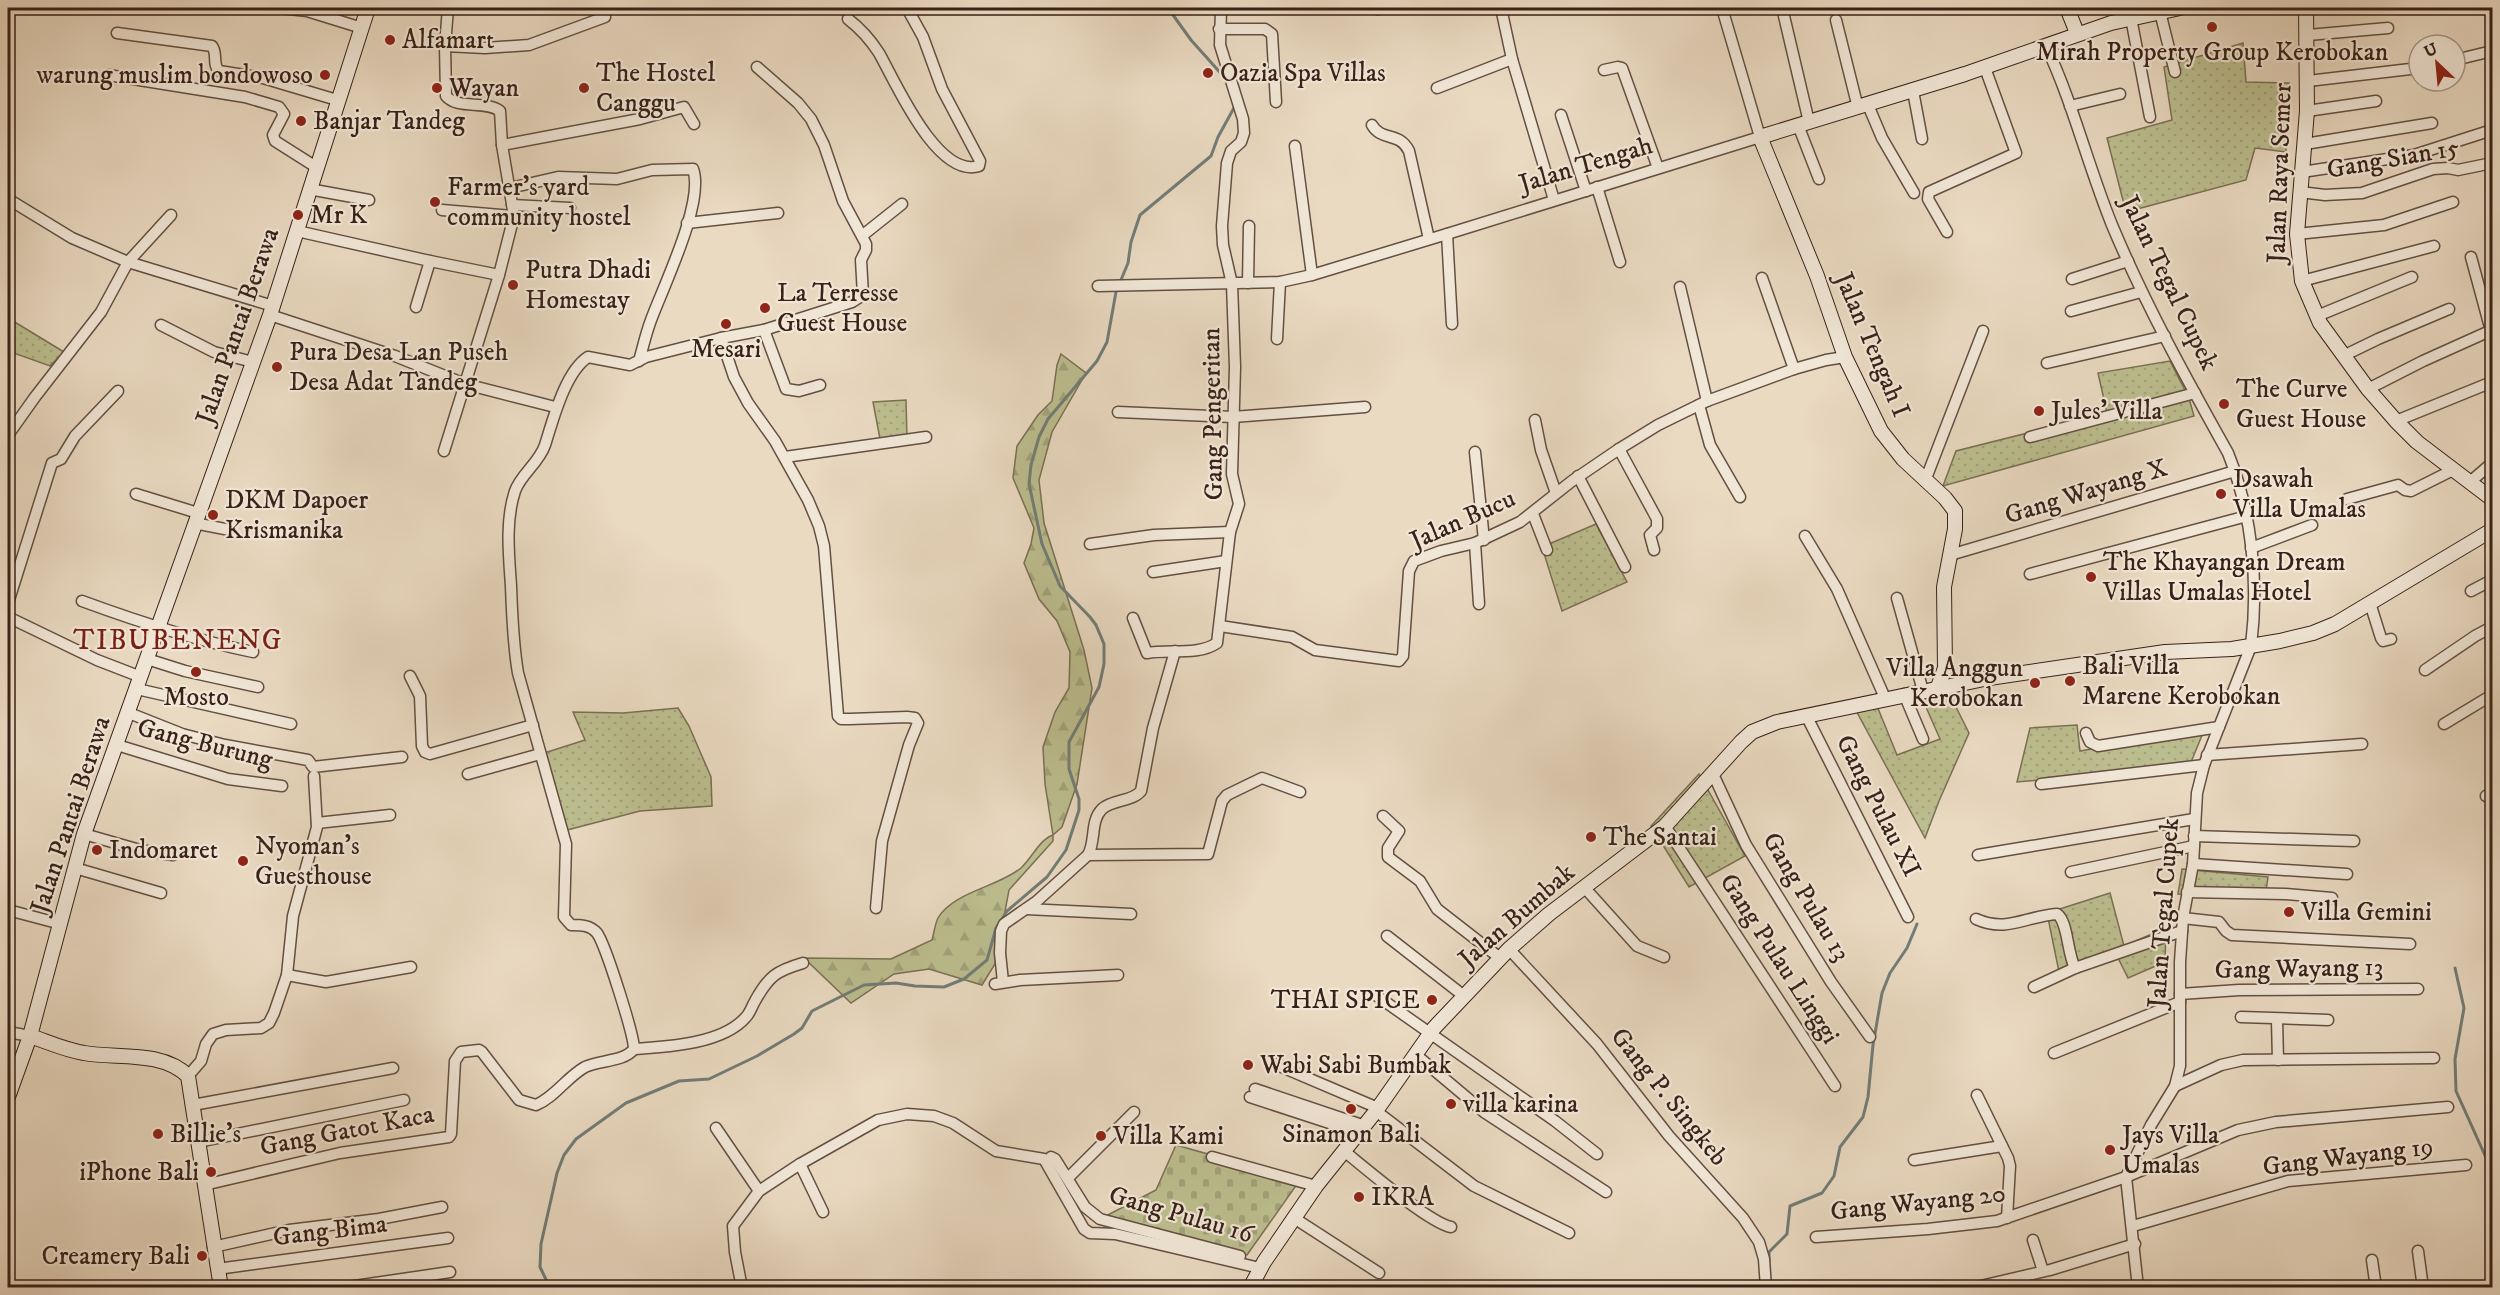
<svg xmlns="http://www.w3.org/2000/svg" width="2500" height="1295" font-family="'IM FELL DW Pica',serif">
<defs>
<pattern id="grass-dots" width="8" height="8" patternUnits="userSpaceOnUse" patternTransform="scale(1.5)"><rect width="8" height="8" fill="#bcbe8f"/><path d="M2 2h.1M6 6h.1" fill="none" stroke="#a2a37b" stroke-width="1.8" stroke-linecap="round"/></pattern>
<pattern id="forest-firs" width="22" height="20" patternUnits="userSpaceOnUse" patternTransform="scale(1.5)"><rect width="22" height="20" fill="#bcbe8f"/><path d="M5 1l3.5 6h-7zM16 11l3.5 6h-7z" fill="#a2a37b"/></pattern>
<pattern id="cemetery-stones" width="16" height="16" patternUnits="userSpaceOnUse" patternTransform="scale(1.5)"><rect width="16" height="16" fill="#bcbe8f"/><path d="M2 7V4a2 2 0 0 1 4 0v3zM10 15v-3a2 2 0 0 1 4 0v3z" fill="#a2a37b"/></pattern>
</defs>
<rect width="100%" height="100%" fill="#eadac2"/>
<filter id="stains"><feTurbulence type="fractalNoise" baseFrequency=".00333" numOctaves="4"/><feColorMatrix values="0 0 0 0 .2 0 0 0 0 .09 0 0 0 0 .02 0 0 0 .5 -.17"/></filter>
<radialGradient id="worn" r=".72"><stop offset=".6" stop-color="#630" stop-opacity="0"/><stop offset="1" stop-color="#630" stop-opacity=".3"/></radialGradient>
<g fill="url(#grass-dots)" stroke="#7a7054" stroke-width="1.5">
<path d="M2243,43L2246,82L2289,83L2286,152L2255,148L2246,180L2126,212L2107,138L2172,120L2164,67Z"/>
<path d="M8,319L13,321L64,352L50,366L8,351Z"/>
<path d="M2170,361L2189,398L2194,416L1943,486L1956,451L2107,413L2098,373Z"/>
<path d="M906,400L907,439H880L873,402Z"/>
<path d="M1596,524L1627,582L1562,611L1542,547Z"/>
<path d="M1945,685L1969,733L1939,801L1925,838L1853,705L1875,701L1897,755L1940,739L1919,691Z"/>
<path d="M678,708L689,726L711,777L712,806L640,811L567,830L538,755L585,740L573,712L623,713Z"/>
<path d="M2077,725L2080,751L2205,728L2189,767L2017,782L2030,728Z"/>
<path d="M1699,774L1745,856L1689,887L1651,826Z"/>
<path d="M2182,869L2268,877L2265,898L2178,894Z"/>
<path d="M2110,893L2124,946L2166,928L2165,962L2128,978L2114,950L2059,972L2047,913Z"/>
</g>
<path fill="url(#forest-firs)" stroke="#7a7054" stroke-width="1.5" d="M1061,354L1086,373L1052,432L1039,480L1044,523L1084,650L1092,688L1077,784L1062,827L1053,835V841L1009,890L995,964L982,985L929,969L894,974L851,1003L804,958L891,959L932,940C934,933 935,924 938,918C953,892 998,887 1021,868C1032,858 1039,840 1053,835L1045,784L1043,747L1055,712L1069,688L1070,652L1057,621L1039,599L1024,563L1031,544L1034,528L1013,478L1017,446L1038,415L1052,401L1057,365Z"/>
<path fill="url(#cemetery-stones)" stroke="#7a7054" stroke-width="1.5" d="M1176,1145L1300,1180L1247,1255L1100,1219L1156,1190Z"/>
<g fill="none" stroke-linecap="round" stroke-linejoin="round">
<g stroke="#727d78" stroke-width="3">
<path d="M1168,8L1191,40L1225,78"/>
<path d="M2455,968L2464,1008L2455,1059L2456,1091L2492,1171V1179"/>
<path d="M1769,1261V1252L1787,1234L1790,1206L1822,1193L1834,1176L1840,1147L1863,1117L1868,1097L1873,1045L1882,993L1890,973L1907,948L1917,924"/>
<path d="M550,1288L540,1267L541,1244L557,1173L564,1155L576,1139L626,1103L679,1081L709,1079L757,1056L794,1034L802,1028L812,1011L864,985L896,983L915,986L944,987L964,979L987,960L996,928L1007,911L1047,877L1066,850L1079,810V799L1069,769V742L1099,687L1104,664V644L1096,625L1090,617L1060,586L1042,544L1029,484L1031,465L1039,437L1048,419L1097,361L1107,342L1116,292L1128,263L1131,242L1140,215L1211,156L1218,137L1235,106"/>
</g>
<defs>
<g id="street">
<path d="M280,8L307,11L362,28"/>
<path d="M1501,8L1512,59L1554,200"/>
<path d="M1377,9L1388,8"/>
<path d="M2160,12L2175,72"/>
<path d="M1784,16L1809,122"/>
<path d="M2131,18L2150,117"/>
<path d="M848,19C861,29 870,39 879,53C895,81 937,179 979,166L980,161L942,89L923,37L907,8"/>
<path d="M1836,20L1858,108"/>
<path d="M1219,29H1265L1272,34L1276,102"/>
<path d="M117,33L212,46C218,54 212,64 219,71L263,78L337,100"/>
<path d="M2308,35L2388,28"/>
<path d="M445,46L485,48L529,45L605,17"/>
<path d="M2046,46C2073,103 2088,166 2112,225C2145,304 2186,378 2228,453C2252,513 2259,582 2251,646L2204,765L2197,793L2193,864L2183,918L2180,962V1066L2175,1086L2151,1125L2126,1177L2138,1288"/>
<path d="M2455,60L2492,51"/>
<path d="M1604,70L1618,67L1622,68L1658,168"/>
<path d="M108,75L245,97L279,107L284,114L273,135L275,141L316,167"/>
<path d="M2308,81L2419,68"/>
<path d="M1437,88L1512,59"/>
<path d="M1913,91L1922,139"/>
<path d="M1868,105L1882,138L1914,193"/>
<path d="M2070,106L2120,94"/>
<path d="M2307,111L2376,101"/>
<path d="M1561,115L1586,191"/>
<path d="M1372,125C1382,142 1399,131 1409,151L1429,239"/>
<path d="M1798,125L1819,179"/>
<path d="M2305,144L2432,123"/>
<path d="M502,145L640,119L684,107L694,124"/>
<path d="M1295,146L1312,275"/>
<path d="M2302,172L2414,155L2492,130"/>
<path d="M1597,187L1620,262"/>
<path d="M510,188L558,177L617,179L652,170L693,169C705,202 663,287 651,320C646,333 643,347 639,361"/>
<path d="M309,189L369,200"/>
<path d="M2300,192L2325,195L2362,193L2433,169L2448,168L2458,170L2492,163"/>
<path d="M13,202L72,238L128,262L273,306"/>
<path d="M512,205L570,208"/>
<path d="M442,210L514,216"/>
<path d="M687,223L778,213"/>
<path d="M297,231L430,261L499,275"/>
<path d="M1947,232L1928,199L1929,192L2016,153L1985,68"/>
<path d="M1447,234L1452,324"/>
<path d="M2297,234L2384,225L2453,202"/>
<path d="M863,235L902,204"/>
<path d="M2471,257L2491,331"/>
<path d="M1762,278L1794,369"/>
<path d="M2072,279L2128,261"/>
<path d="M2302,281L2434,246"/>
<path d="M1248,283L1249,226"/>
<path d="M1098,286L1280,282L1312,275L1447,234L1760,137L1722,8"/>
<path d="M1680,287L1707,401"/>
<path d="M416,307L430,261"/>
<path d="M2071,311L2141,292"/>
<path d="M270,315L395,356L465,384L555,407"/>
<path d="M2317,316L2412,277"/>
<path d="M161,325L214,352L253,362"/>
<path d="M764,330L786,389L799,391L820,385"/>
<path d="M721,338L734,377L748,403L775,441L808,500L819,526L824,546L838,716L841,719H850L907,717L915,718L918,723L909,745L882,841L876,908"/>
<path d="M1277,339L1280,282"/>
<path d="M2343,356L2378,339L2449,309"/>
<path d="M2047,363L2165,336"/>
<path d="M2368,389L2423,361L2492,330"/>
<path d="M1699,405L1710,445L1740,497"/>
<path d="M1118,412L1233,417L1365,407"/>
<path d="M1535,420L1541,450L1556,493"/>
<path d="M2396,421L2492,382"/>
<path d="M8,435L35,397L101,312L128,262L171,215"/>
<path d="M2030,437L2195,393"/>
<path d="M1619,449L1657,519V528L1650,535L1654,550"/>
<path d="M444,451L499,275L514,216L502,145L500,111C485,100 458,110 446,96L445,46L448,8"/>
<path d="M1475,452L1484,540"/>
<path d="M785,457L926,437"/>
<path d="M1578,476L1625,567"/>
<path d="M1925,481L1983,331"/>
<path d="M2470,482L2492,463"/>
<path d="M136,494L198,513"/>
<path d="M2347,499L2398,485L2405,490L2411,491L2453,470"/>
<path d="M1533,514L1547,550"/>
<path d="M194,523L230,530"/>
<path d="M1805,536L1837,589L1885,698"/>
<path d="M1475,543L1479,604"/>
<path d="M1090,544L1154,535L1230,532"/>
<path d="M2251,548L2312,525"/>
<path d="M1950,555L2235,471"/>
<path d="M1153,572L1226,561"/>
<path d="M2030,574L2247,516"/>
<path d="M2471,591L2492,580"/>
<path d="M1897,598L1923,691"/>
<path d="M82,601C139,622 194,640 253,652"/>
<path d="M8,603L52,463L61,459L75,436L118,391"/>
<path d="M2370,603L2381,638L2383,641L2391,639"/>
<path d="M8,617L97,660L141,677"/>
<path d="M1133,618L1147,653C1168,649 1198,656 1217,643L1230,532L1239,504L1232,474L1235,367L1232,284L1223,245L1222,226L1227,163L1231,151L1241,142L1244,133L1243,119L1220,45L1221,8"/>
<path d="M1220,626L1292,637L1315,650L1399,661L1403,656L1409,571L1414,561L1441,551L1475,543L1520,522L1572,481L1619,449L1658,425L1707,401L1794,369L1826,360L1845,357"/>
<path d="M147,659L185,671L258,687"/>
<path d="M2425,670L2475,636L2492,627"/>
<path d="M410,676L420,696L422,746L425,752L430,754L533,725"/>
<path d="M137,689L291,724"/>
<path d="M1904,694L1923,739"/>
<path d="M129,713L182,734L225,745L308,760L313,767L402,757"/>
<path d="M1807,717L1908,917"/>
<path d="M2444,724L2492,695"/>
<path d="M2086,733L2090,742L2098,746L2219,727"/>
<path d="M117,745L228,779L282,786"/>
<path d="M2207,755L2362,744"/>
<path d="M468,774L540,754"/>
<path d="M1713,774L1746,845L1831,982L1870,1037"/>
<path d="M2041,784L2204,765"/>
<path d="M2486,796L2492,793"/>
<path d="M1383,816L1399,831L1388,848V857L1420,881L1437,909L1500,958"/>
<path d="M317,823L390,815"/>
<path d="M1665,826L1835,1086"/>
<path d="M84,834L140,850L173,855"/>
<path d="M2194,836L2354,841"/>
<path d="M1088,855L1208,854L1222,801L1227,795L1262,778L1300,792"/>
<path d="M1978,855L2194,819"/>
<path d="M2193,864L2347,874"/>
<path d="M75,868L161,893"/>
<path d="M2071,872L2194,846"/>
<path d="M1584,887L1637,946L1664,957"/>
<path d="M2187,892L2285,894L2332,898"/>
<path d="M1026,909L1131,914"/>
<path d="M8,910L61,924"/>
<path d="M2183,918L2219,922L2226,931L2232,935L2410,944"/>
<path d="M1976,919C2007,933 2026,916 2057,914C2068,921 2067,953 2075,968"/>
<path d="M1387,936L1464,996"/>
<path d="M1509,949L1597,1044L1669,1136L1743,1218L1759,1242L1764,1259L1766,1288"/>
<path d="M287,975L326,982L411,967"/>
<path d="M1003,982L1000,953L1001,931L1004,924L1037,901L1088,855C1096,841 1090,821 1102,809C1113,799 1132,802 1141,791L1153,728L1175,651"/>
<path d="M995,984L1020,980L1118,975"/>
<path d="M2034,987L2075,968L2182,931"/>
<path d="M2180,994L2239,990L2418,989"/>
<path d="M1377,996L1555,1121L1597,1154"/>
<path d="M2241,1017L2328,1020"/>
<path d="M2277,1020L2278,1060"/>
<path d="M8,1032L30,1036"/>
<path d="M634,1049C634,1035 606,946 597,933C590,925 581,925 571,925L564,917L566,844L518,673C513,644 512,615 511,586C509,556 505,521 515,491C521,474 539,463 545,445C553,420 565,372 588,357L630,365L646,357L721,338L764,330L852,302L863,295L861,260L866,250V244L843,201L824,145L811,119L798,103L757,67"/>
<path d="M634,1049C667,1047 723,1044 746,1017C750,1013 752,1006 755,1001C769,976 776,971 803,963"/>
<path d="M2054,1053L2180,1002"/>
<path d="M1415,1054L1484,1112L1606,1192"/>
<path d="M1270,1062L1378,1108"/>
<path d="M188,1076L201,1061L206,1044L213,1034L226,1030L261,1028L269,1023L274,1013L287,975L293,916L317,827L314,776"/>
<path d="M2175,1086L2221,1065L2243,1060L2434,1058"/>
<path d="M1255,1089L1365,1126"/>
<path d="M1977,1095L2008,1158L2010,1166L2007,1218"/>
<path d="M1250,1097L1360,1133"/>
<path d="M193,1105L393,1068"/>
<path d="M1376,1111L1474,1186L1569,1233"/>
<path d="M716,1128L759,1191"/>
<path d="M198,1142L404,1100"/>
<path d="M1344,1151C1365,1168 1429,1223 1451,1227"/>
<path d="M1051,1157L1055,1159L1085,1207L1100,1219L1240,1256"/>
<path d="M1212,1157L1316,1186"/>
<path d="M1914,1160L2002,1146"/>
<path d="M800,1164L823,1212"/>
<path d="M1068,1178L1134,1112"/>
<path d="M204,1185L340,1153L449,1137L451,1134L455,1061L461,1052L479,1050L482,1052L519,1100L536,1105C555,1097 567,1077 585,1067C599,1060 624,1062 634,1049"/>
<path d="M1294,1218L1379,1273"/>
<path d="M2133,1226L2288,1181L2466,1165"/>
<path d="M1816,1237L1928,1229L1997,1221L2126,1177L2238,1130L2276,1122L2448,1107"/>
<path d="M2033,1240L2043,1271"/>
<path d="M213,1247L289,1230L379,1219L442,1207"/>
<path d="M2418,1251L2423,1288"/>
<path d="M2372,1260L2376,1288"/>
<path d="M217,1269L448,1238"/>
<path d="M341,1288L450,1272"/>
<path d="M742,1288L735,1252L733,1226L759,1191L800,1164L878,1120L907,1114L934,1116L953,1123L996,1151L1044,1159L1084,1229L1090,1233L1115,1234L1260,1268"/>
<path d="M1282,1288V1287"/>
<path d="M1972,1288L2050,1270L2135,1244"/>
</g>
<g id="secondary">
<path d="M2067,8L2077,33"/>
<path d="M2306,8L2307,111L2297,234L2302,281L2320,323L2368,389L2396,421L2417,442L2492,499"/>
<path d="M1938,687L1945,668L1944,587L1955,529V511L1945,498L1903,459L1881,431L1845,357L1817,276L1760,137L1965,74L2111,23L2180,8"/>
<path d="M30,1036C48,1042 65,1050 84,1053C117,1059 161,1050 188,1076L221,1288"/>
<path d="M8,1097L30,1036L84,834L270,315L368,8"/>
<path d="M1250,1288L1264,1262L1316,1186L1376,1111L1434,1028L1509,949L1549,914L1665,826L1741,742L1752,732L1777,722L1989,678L2165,652L2232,649L2280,641L2313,633L2335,624L2492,530"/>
</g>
</defs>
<use href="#street" stroke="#644f43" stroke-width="13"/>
<use href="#secondary" stroke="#382119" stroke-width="16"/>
<use href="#street" stroke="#f1e7d7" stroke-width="10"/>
<use href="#secondary" stroke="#f1e7d7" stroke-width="14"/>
</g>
<g fill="#8f2418" stroke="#f1e7d7" stroke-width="2">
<circle cx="2212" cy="27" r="6"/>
<circle cx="390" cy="40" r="6"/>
<circle cx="1208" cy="73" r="6"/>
<circle cx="325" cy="75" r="6"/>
<circle cx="437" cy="88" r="6"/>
<circle cx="584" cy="88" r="6"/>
<circle cx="301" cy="121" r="6"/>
<circle cx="435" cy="202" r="6"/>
<circle cx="298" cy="215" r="6"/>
<circle cx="513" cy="285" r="6"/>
<circle cx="765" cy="308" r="6"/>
<circle cx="726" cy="324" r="6"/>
<circle cx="277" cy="367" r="6"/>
<circle cx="2224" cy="404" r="6"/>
<circle cx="2039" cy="411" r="6"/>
<circle cx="2221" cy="494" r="6"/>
<circle cx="213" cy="515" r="6"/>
<circle cx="2091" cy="577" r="6"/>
<circle cx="196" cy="672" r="6"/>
<circle cx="2070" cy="681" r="6"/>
<circle cx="2035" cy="683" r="6"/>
<circle cx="1591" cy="837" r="6"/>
<circle cx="97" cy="850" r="6"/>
<circle cx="243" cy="861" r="6"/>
<circle cx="2289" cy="912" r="6"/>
<circle cx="1432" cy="1000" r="6"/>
<circle cx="1248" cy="1065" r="6"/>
<circle cx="1451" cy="1104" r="6"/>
<circle cx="1351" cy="1109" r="6"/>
<circle cx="158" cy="1134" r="6"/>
<circle cx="1101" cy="1136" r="6"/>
<circle cx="2110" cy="1150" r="6"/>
<circle cx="211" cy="1172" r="6"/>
<circle cx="1359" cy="1197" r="6"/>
<circle cx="202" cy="1256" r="6"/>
</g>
<g text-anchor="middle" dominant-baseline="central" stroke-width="4.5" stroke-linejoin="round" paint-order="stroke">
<g font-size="26" fill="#382119" stroke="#f1e7d7" text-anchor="start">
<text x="402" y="40">Alfamart</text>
<text x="2212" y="52" text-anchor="middle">Mirah Property Group Kerobokan</text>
<text x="596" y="73">The Hostel<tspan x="596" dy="30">Canggu</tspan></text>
<text x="1220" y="73">Oazia Spa Villas</text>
<text x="313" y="75" text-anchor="end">warung muslim bondowoso</text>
<text x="449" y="88">Wayan</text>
<text x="313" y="121">Banjar Tandeg</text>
<text x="447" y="187">Farmer's yard<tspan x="447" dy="30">community hostel</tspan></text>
<text x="310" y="215">Mr K</text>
<text x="525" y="270">Putra Dhadi<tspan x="525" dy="30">Homestay</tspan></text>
<text x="777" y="293">La Terresse<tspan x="777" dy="30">Guest House</tspan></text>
<text x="726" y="349" text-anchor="middle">Mesari</text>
<text x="289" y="352">Pura Desa Lan Puseh<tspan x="289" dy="30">Desa Adat Tandeg</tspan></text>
<text x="2236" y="389">The Curve<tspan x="2236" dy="30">Guest House</tspan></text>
<text x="2051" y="411">Jules' Villa</text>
<text x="2233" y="479">Dsawah<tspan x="2233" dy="30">Villa Umalas</tspan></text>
<text x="225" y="500">DKM Dapoer<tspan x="225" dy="30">Krismanika</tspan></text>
<text x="2103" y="562">The Khayangan Dream<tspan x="2103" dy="30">Villas Umalas Hotel</tspan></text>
<text x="2082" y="666">Bali Villa<tspan x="2082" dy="30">Marene Kerobokan</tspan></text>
<text x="2023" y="668" text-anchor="end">Villa Anggun<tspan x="2023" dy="30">Kerobokan</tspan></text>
<text x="196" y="697" text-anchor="middle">Mosto</text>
<text x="1603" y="837">The Santai</text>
<text x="255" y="846">Nyoman's<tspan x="255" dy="30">Guesthouse</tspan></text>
<text x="109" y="850">Indomaret</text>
<text x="2301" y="912">Villa Gemini</text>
<text x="1420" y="1000" text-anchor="end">THAI SPICE</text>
<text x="1260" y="1065">Wabi Sabi Bumbak</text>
<text x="1463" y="1104">villa karina</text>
<text x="170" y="1134">Billie's</text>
<text x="1351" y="1134" text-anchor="middle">Sinamon Bali</text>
<text x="2122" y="1135">Jays Villa<tspan x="2122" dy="30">Umalas</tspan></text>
<text x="1113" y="1136">Villa Kami</text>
<text x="199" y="1172" text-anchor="end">iPhone Bali</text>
<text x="1371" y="1197">IKRA</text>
<text x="190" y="1256" text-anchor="end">Creamery Bali</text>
</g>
<g font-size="26" fill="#382119" stroke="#f1e7d7">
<text transform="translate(2393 159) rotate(-10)">Gang Sian 15</text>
<text transform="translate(1586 165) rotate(-17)">Jalan Tengah</text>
<text transform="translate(2280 173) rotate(-88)">Jalan Raya Semer</text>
<text transform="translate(2169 283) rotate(64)">Jalan Tegal Cupek</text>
<text transform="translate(238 326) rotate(-71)">Jalan Pantai Berawa</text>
<text transform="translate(1872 345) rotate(67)">Jalan Tengah I</text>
<text transform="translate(1213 414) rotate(-91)">Gang Pengeritan</text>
<text transform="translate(2086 492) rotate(-17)">Gang Wayang X</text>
<text transform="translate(1463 520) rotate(-24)">Jalan Bucu</text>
<text transform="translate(205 744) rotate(14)">Gang Burung</text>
<text transform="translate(1878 806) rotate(63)">Gang Pulau XI</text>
<text transform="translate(71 815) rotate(-72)">Jalan Pantai Berawa</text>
<text transform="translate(1806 897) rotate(59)">Gang Pulau 13</text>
<text transform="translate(2164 913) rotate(-86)">Jalan Tegal Cupek</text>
<text transform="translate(1517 916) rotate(-41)">Jalan Bumbak</text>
<text transform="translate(1779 959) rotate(57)">Gang Pulau Linggi</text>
<text transform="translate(2299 969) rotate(-1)">Gang Wayang 13</text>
<text transform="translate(1669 1097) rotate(51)">Gang P. Singkeb</text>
<text transform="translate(347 1131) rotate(-11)">Gang Gatot Kaca</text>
<text transform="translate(2348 1157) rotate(-7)">Gang Wayang 19</text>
<text transform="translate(1918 1203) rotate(-6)">Gang Wayang 20</text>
<text transform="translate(1181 1215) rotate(16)">Gang Pulau 16</text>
<text transform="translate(330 1231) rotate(-7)">Gang Bima</text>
</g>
<g font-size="28" letter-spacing="1.5" fill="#7a1f14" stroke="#f1e7d7">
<text x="178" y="640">TIBUBENENG</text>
</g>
</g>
<rect width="2500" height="1295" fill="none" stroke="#eadac2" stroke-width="30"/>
<rect x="9" y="9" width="2482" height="1277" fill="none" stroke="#382119" stroke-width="3"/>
<rect x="15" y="15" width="2470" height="1265" fill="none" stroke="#382119" stroke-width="1.5"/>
<g transform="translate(2437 63) rotate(334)"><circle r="28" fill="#f1e7d7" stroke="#a7988b" stroke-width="1.5"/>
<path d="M0-4.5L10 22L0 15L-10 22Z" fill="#8f2418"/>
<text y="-9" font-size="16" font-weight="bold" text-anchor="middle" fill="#382119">U</text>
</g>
<rect width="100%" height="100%" filter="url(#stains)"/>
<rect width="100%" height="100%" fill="url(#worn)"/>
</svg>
